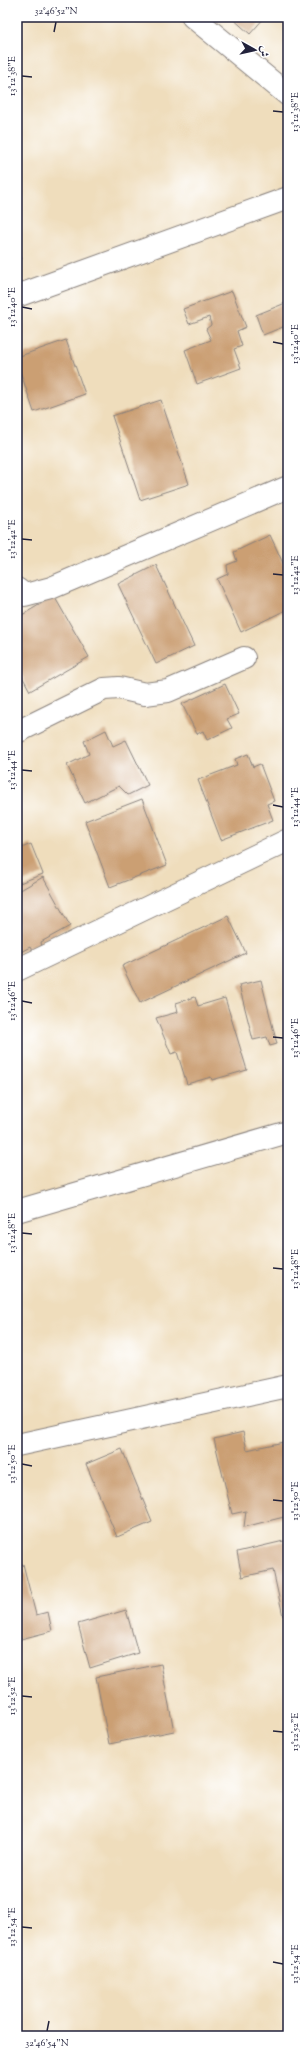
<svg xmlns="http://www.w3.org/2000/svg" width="305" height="2053" font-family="'Sorts Mill Goudy',Amiri,serif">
<rect width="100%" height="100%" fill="#fff"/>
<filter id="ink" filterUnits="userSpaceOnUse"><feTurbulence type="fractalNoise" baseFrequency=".025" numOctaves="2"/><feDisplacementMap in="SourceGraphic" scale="8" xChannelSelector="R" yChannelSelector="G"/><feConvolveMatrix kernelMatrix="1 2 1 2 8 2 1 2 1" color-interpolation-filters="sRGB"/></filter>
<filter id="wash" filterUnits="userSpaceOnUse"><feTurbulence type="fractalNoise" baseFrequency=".012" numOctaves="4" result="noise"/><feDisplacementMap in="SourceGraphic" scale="16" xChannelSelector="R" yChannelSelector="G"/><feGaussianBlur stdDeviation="0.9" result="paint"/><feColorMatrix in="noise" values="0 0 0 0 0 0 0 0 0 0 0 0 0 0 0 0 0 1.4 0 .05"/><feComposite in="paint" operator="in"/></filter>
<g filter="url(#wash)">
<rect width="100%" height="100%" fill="#efddbc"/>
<g id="blocks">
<g fill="#cb9f73">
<path d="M231,17H265L250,34Z"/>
<path d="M17,246L22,259L17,261Z"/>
<path d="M232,291L246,327L237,331L242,346L234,349L241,368L197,384L185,350L211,340L206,329L211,325L209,317L189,324L183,309Z"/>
<path d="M288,302V325L263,335L256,315Z"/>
<path d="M66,340L85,394L34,412L17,362V357Z"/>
<path d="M161,400L189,484L140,500L112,416Z"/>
<path d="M270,535L288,574V609L241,632L217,579L228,574L227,565L237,561L234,552Z"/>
<path d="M156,565L194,646L156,664L118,584Z"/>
<path d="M54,596L89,657L30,691L17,667V618Z"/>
<path d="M225,684L239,714L227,719L232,728L207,740L203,731L197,734L182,704Z"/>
<path d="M106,730L113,746L126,740L148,785L128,795L119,786L85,803L67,765L89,754L84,741Z"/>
<path d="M248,754L253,767L260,764L274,801L267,804L273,820L221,840L198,780L237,765L235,759Z"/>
<path d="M142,799L167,865L110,887L85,821Z"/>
<path d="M31,844L43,874L17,884V850Z"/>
<path d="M43,877L70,926L41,942L42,948L33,953L30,947L17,954V892Z"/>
<path d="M228,916L246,953L140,1003L122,966Z"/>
<path d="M261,980L277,1044L270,1046L267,1037L253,1040L239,985Z"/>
<path d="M195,997L198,1006L225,998L247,1070L212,1080L211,1077L187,1084L177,1052L171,1054L156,1018L178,1012L176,1003Z"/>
<path d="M243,1432L247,1450L288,1441V1516L244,1527L246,1511L232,1514L214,1439Z"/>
<path d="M122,1449L152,1522L117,1537L86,1464Z"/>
<path d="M288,1540V1615L283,1616L273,1570L242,1577L237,1552Z"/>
<path d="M23,1564L36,1615L48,1612L52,1631L17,1640V1566Z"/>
<path d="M126,1610L138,1653L90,1668L78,1624Z"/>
<path d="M161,1664L174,1731L109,1744L96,1677Z"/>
</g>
</g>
</g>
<g filter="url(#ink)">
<use href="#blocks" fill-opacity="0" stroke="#88807c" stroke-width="1"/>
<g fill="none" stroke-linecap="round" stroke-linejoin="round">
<defs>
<g id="minor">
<path d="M193,17L288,95"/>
<path d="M17,296L288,198"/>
<path d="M17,589L25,595L51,588L288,487"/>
<path d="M17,732L104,689L119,688L145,694L168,691L244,658"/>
<path d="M17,970L288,840"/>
<path d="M17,1211L288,1132"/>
<path d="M17,1445L288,1386"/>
</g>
</defs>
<use href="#minor" stroke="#88807c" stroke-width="24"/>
<use href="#minor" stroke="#fff" stroke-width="22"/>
</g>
</g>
<path fill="none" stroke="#22223b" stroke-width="1.5" d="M54,32L56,22M22,76L32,77M273,111L283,112M22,307L32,309M273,342L283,344M22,539L32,540M273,574L283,575M22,770L32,771M273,805L283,807M22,1001L32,1003M273,1037L283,1038M22,1233L32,1234M273,1268L283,1269M22,1464L32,1466M273,1500L283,1501M22,1696L32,1697M273,1731L283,1732M22,1927L32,1928M273,1962L283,1964M47,2031L49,2021"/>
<rect width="305" height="2053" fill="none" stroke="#fff" stroke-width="44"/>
<g transform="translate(255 50) rotate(98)" stroke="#ffffff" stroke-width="3" paint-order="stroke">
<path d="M0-3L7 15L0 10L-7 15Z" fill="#22223b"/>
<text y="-6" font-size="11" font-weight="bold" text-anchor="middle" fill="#22223b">ش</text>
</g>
<rect x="22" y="22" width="261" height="2009" fill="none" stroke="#22223b" stroke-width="1.5"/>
<g font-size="10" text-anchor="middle" fill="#22223b">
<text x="56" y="14">32°46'52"N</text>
<text transform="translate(11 76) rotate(-90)" y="4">13°12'38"E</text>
<text transform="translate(294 112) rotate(-90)" y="4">13°12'38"E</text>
<text transform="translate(11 307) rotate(-90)" y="4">13°12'40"E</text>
<text transform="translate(294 344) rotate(-90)" y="4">13°12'40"E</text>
<text transform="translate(11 539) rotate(-90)" y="4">13°12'42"E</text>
<text transform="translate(294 575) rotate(-90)" y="4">13°12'42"E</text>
<text transform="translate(11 770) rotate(-90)" y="4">13°12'44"E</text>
<text transform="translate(294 807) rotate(-90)" y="4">13°12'44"E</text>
<text transform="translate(11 1001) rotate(-90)" y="4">13°12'46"E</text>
<text transform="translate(294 1038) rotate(-90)" y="4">13°12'46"E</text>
<text transform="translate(11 1233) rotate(-90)" y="4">13°12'48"E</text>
<text transform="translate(294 1269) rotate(-90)" y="4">13°12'48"E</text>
<text transform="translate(11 1464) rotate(-90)" y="4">13°12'50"E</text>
<text transform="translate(294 1501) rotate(-90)" y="4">13°12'50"E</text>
<text transform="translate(11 1696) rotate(-90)" y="4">13°12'52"E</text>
<text transform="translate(294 1732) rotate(-90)" y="4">13°12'52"E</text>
<text transform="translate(11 1927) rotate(-90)" y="4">13°12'54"E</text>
<text transform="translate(294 1964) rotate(-90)" y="4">13°12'54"E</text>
<text x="47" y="2046">32°46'54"N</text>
</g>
</svg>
